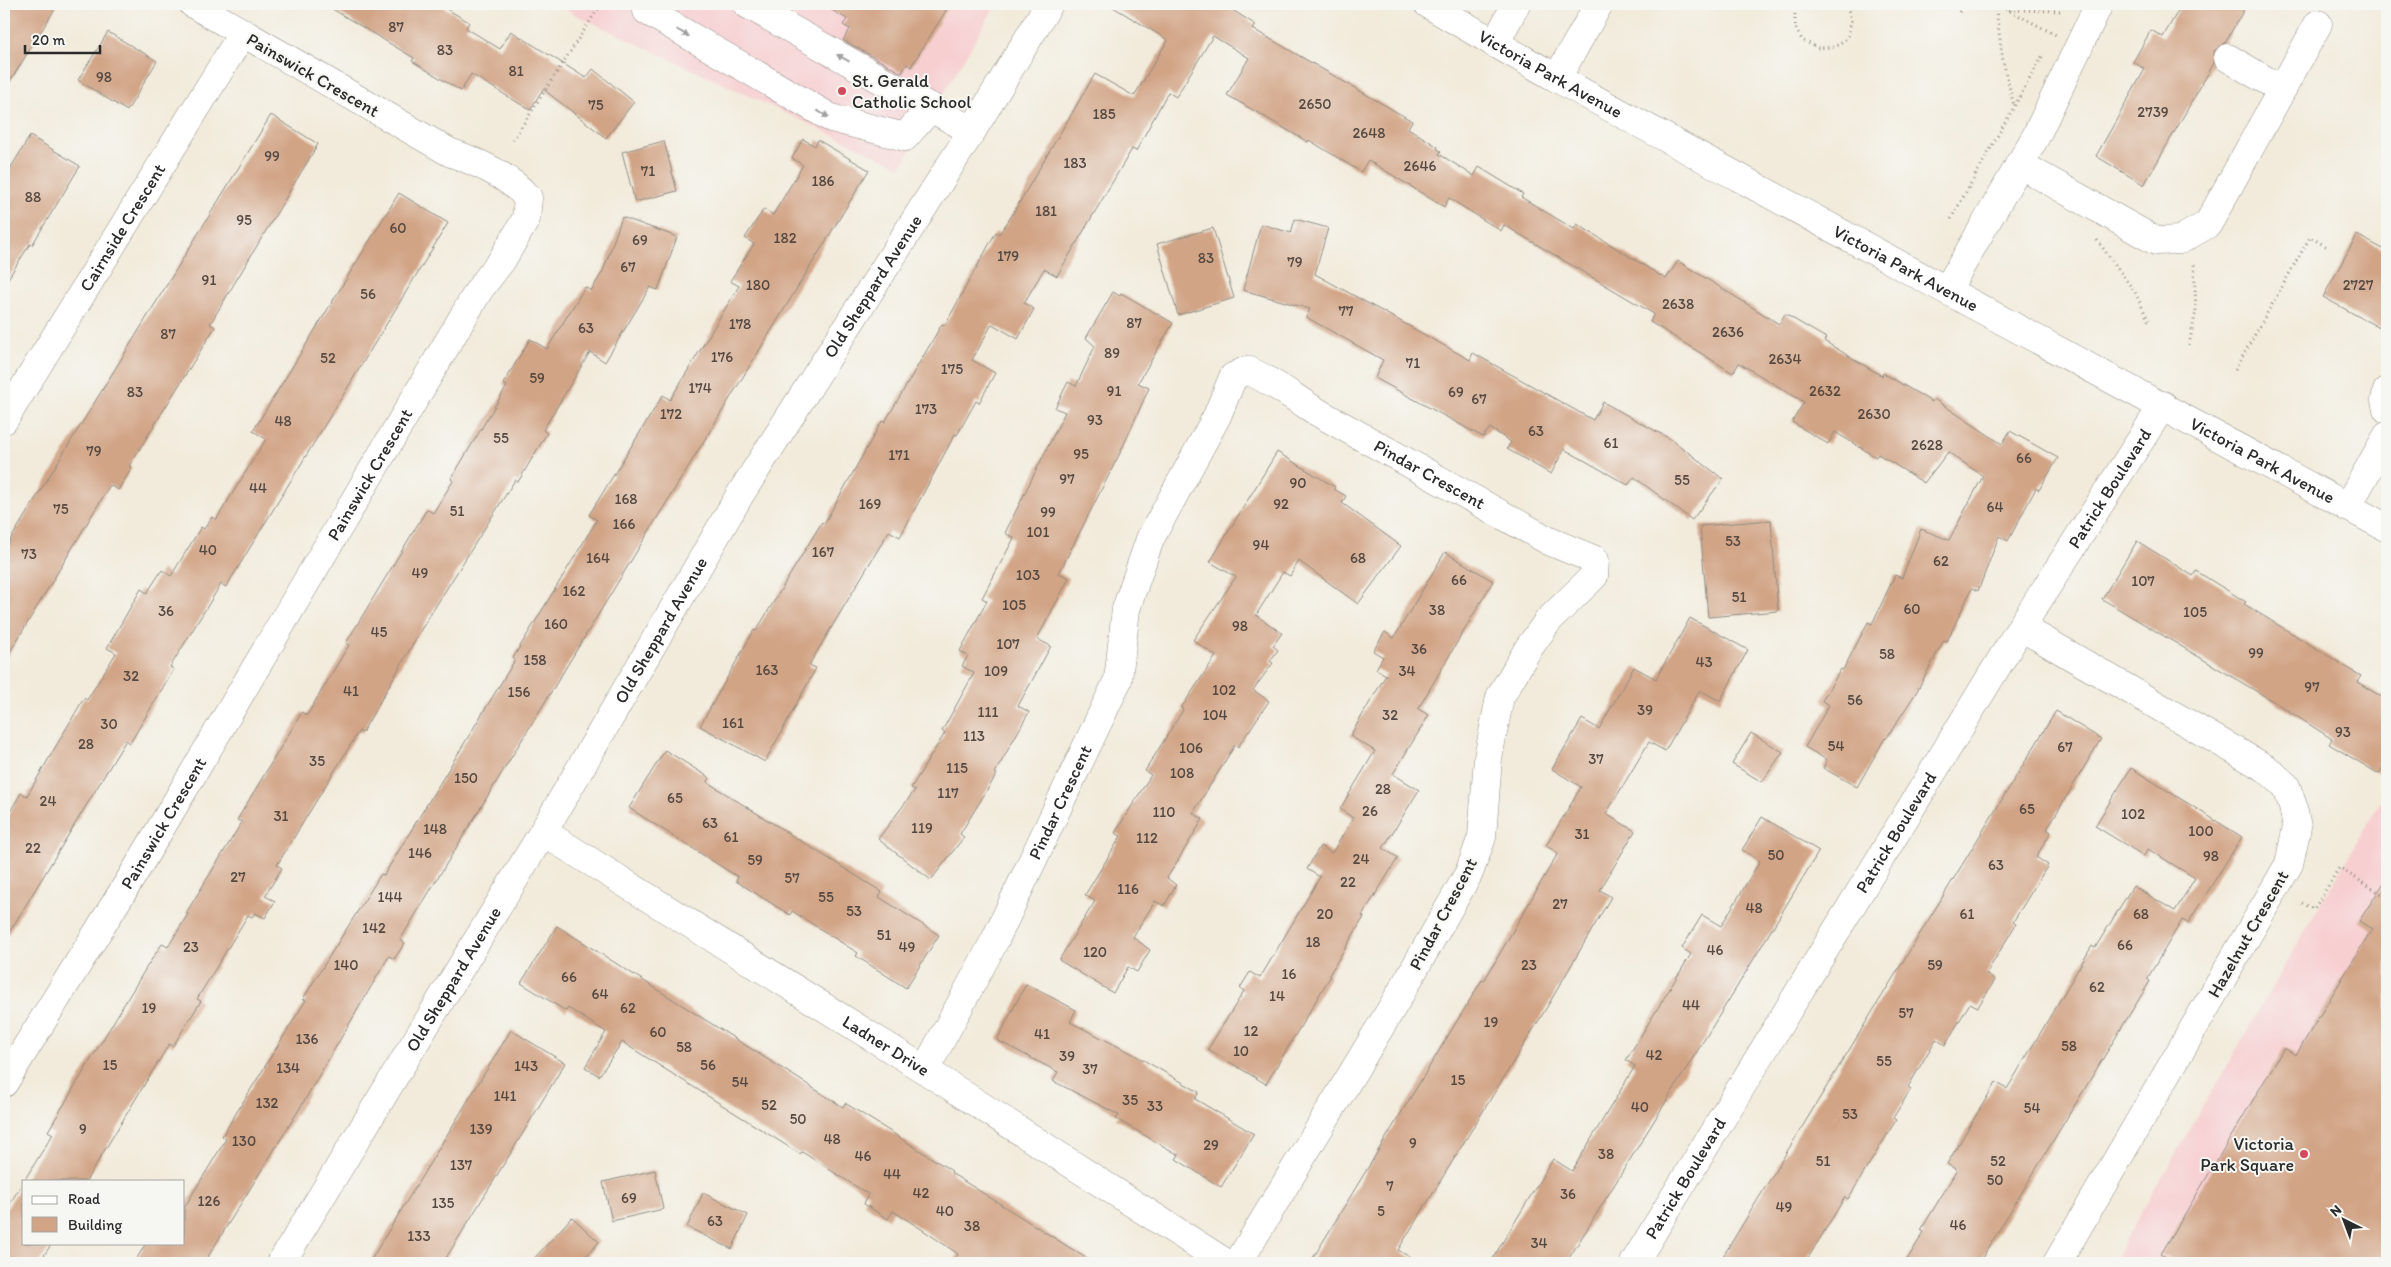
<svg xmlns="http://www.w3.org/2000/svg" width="2391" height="1267" font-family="Itim,sans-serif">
<rect width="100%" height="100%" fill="#f6f6f2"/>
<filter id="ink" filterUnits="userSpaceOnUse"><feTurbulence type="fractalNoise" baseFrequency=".02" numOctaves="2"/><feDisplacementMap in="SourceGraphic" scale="10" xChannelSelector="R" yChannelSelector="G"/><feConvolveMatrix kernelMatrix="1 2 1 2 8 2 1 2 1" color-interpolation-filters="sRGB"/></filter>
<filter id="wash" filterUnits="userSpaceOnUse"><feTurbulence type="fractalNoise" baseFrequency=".0096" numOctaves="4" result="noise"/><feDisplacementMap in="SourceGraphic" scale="20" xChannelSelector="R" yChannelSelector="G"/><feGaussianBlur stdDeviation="1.12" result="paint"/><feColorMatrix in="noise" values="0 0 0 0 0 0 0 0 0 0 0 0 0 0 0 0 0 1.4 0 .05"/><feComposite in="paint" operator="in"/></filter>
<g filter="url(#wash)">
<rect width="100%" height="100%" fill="#f2ebdb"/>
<g fill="#f7cfd1">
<path d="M557,4H996L901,167L576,15Z"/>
<path d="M2387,790V1263H2112Z"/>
</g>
<g id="blocks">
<g fill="#d2a486">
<path d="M4,4H58L4,91Z"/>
<path d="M324,4H438L469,22L466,28L500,49L511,31L586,78L593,69L634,102L606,138L543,89L530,110L471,74L461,91L412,61L414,58Z"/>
<path d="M821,4H950L911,67L907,64L902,73L843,40L850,29L843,25L847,19Z"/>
<path d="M1108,4H1223L1256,25L1253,29L1412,121L1408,128L1438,147L1437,149L1441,151L1439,154L1474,176L1479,167L1523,194L1521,197L1574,229L1577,224L1666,279L1678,261L1779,324L1785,314L1826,338L1824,341L1882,376L1883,373L1932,402L1934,399L2002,444L2010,431L2058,458L2039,490L2036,488L2008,541L1999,536L1978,591L1972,588L1947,641L1944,640L1917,691L1886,739L1885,738L1857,787L1823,768L1827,760L1805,747L1829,705L1822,701L1841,669L1843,670L1868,622L1872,624L1895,575L1902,578L1921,529L1949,540L1983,476L1948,452L1924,483L1878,454L1876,457L1835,432L1828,444L1792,422L1804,402L1739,363L1733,373L1650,322L1654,314L1504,225L1501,231L1449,198L1444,207L1368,160L1361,172L1309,140L1308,142L1227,95L1249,58L1213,36L1176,97L1168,92L1136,151L1132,149L1057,276L1044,269L1024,303L1034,309L1018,339L992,324L972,360L995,373L979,403L976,401L957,435L955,434L900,537L889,531L809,665L816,668L765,762L700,726L754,630L756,631L822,522L824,524L882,421L885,422L942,324L945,325L996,232L999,234L1009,220L1095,74L1134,96L1168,40Z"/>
<path d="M2182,4H2247L2225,43L2214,51V63L2144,185L2096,156L2145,69L2133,62L2151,30L2163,37Z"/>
<path d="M108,32L157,61L127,111L78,80Z"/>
<path d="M271,115L318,144L210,324L215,327L129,466L132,468L118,490L110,485L4,662V550Z"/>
<path d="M30,136L80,166L32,245L30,244L4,285V179Z"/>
<path d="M803,139L815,146L818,140L869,170L400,940L405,943L394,959L389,956L300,1108L204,1263H134L146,1243H184V1208L226,1139L222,1136L306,1000L303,999L339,941L381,874L384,875L515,660L513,658L597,520L589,515L663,395L670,400L739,286L730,281L754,244L745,238L764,209L773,215L803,165L792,158Z"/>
<path d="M664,141L677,191L635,202L622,152Z"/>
<path d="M399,193L448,223L226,587L221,584L170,667L174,669L130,743L126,740L4,941V822L21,793L27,796L84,698L87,700L116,653L107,648L141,589L147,593L162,570L171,576L201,527L204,529L212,517L216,520L266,439L253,431Z"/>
<path d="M622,217L677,237L658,290L650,287L605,362L590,352L543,430L547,433L518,482L515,480L422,628L362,733L359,731L277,865L282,868L265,896L275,901L265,918L255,913L252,917L248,915L197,999L201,1001L173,1046L169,1044L86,1181H24V1243H52L39,1263H4V1213L53,1134L48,1131L146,968L162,944L168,947L188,914L186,913L242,822L237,820L302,712L307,715L349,645L346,643L427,509L433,513L453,481L451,479L507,386L503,384L530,339L547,349L585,287L591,291L603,271Z"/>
<path d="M1295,219L1328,228L1315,274L1470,360L1473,353L1593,420L1603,402L1672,440L1723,479L1692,520L1634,477L1628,485L1564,449L1551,474L1507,449L1511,442L1490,428L1483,437L1375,378L1383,360L1306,317L1310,309L1243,290L1261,224L1291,233Z"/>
<path d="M1213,228L1234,298L1178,315L1157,244Z"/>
<path d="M2357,235L2387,251V332L2323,297Z"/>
<path d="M1113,292L1120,296L1121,293L1173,323L1138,383L1149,388L1121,451L1059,573L1069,578L1037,639L1051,646L1018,706L1029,712L995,773L997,774L960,834L964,837L931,880L878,839L915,790L911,788L945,733L942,731L974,673L962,666L968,656L960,651L987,601L982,598L1014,538L1005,533L1065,412L1055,408L1068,382L1076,386L1095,346L1086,338Z"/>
<path d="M1277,452L1335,487L1334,489L1346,496L1342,503L1401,546L1358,604L1299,561L1290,576L1283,572L1256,615L1282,633L1273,646L1278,650L1270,661L1273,663L1253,690L1269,701L1238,747L1235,745L1193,813L1203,819L1167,878L1176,885L1164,906L1155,901L1133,937L1150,950L1137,972L1128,967L1113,993L1059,960L1095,901L1085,895L1121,836L1115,833L1151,775L1145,771L1183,710L1181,708L1216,656L1193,640L1236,577L1210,562Z"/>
<path d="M1771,520L1778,611L1708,617L1700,526Z"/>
<path d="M2137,541L2193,576L2196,571L2246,602L2244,604L2361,676L2357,682L2387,700V761L2379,774L2329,744L2332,739L2276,703L2102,599Z"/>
<path d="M1445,552L1493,581L1418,709L1429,715L1393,774L1419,790L1383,848L1398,858L1362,916L1364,917L1329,975L1330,977L1266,1084L1208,1049L1244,991L1240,988L1250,972L1260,978L1320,877L1307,869L1320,846L1332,853L1353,818L1340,809L1375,751L1350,736L1386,675L1376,669L1383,657L1373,651L1385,632L1394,638Z"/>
<path d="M1690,618L1748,650L1720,701L1700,690L1665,751L1649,742L1606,814L1635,831L1600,890L1611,897L1547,1007L1398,1250L1420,1263H1310L1482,980L1484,981L1558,853L1546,846L1581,787L1552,769L1582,719L1599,729L1634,667L1656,679Z"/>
<path d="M2056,711L2101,739L2047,829L2051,832L2036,857L2048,865L2013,922L2016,924L1986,974L1995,980L1978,1007L1970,1003L1945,1045L1936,1039L1908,1087L1911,1089L1893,1118L1896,1120L1848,1199L1845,1197L1805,1263H1719Z"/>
<path d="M1751,733L1783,752L1762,782L1732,764Z"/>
<path d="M665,750L710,778L707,782L882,892L879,897L939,935L906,988L856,956L858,953L792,911L790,915L736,881L738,877L629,808Z"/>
<path d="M2131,768L2242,837L2188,923L2182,920L2147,979L2150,981L1979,1263H1905L1924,1232L1921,1230L1957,1170L1947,1164L1996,1082L2007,1089L2092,946L2095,948L2133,886L2175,911L2195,878L2148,849L2144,856L2095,826Z"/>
<path d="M1762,817L1819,851L1735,990L1566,1263H1490L1553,1159L1572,1171L1635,1066L1626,1060L1691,954L1682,948L1702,915L1721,926L1760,861L1742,850Z"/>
<path d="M2387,878V1263H2177L2161,1254L2284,1048L2296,1055L2372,929L2359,921Z"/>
<path d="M557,926L843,1107L845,1103L894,1134L952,1171L951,1173L1094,1263H953L958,1254L926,1232L893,1211L888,1219L864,1204L868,1194L802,1152L800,1154L622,1042L599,1076L585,1067L606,1032L568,1008L566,1011L521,983Z"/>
<path d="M1026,984L1076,1010L1070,1022L1133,1054L1199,1092L1195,1099L1254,1134L1221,1187L1176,1159L1179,1155L1116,1119L1119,1115L1053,1081L1058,1072L997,1040Z"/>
<path d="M511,1030L565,1063L515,1146L443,1263H369Z"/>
<path d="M655,1170L663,1209L612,1221L603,1182Z"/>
<path d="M703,1193L748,1215L732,1249L687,1227Z"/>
<path d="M572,1217L599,1242L580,1263H530Z"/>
</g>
</g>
</g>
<g filter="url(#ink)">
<use href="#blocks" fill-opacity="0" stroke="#8e8b83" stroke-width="1"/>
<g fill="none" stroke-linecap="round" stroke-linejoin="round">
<defs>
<g id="minor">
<path d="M646,4L647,11L831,118L905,137L931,107"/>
<path d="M747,4L972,131"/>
<path d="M1495,44L1516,4"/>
<path d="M2228,58L2281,89"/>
<path d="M1557,78L1599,4"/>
<path d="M2019,164L2156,241L2180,240L2208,224L2318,24"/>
<path d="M1947,290L2036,136L2099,4"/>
<path d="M2387,391L2385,400L2387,409"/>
<path id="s1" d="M4,420L242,34"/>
<path d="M2347,507L2387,436"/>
<path d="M2021,627L2267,769L2286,786L2293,806L2297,827L2289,864L2057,1263"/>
<path id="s2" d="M543,832L925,1070L1226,1263"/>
<path id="s3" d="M925,1070L995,940L1118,680L1126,609L1150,539L1217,416L1233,377L1247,370C1273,381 1294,398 1319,413L1549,541L1595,560L1594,576L1548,621L1528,649L1500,697L1488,758L1482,837L1469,873L1396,1001L1238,1263"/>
<path id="s4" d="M4,1083L136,870L479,290L502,260L526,219L528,198C508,175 477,162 449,152L193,4"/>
<path id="s5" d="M281,1263L543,832L741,493L972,131L1049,4"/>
<path id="s6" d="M1634,1263L2021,627L2163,405"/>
</g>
<g id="major">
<path id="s7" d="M1428,4C1530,65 1635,121 1740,178C1955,296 2172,411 2387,528"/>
</g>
</defs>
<use href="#minor" stroke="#8e8b83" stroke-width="29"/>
<use href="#major" stroke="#8e8b83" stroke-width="29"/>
<g stroke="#8e8b83" stroke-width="3" stroke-dasharray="1 4" stroke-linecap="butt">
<path d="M1795,4V27L1802,40L1818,48L1835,47L1848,37L1851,21L1847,4"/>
<path d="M1995,4L2003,61L2014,106"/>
<path d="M1997,4L2056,35"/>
<path d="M2009,10L2063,11"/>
<path d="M1959,12L1965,4"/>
<path d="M513,140L601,4"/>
<path d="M1951,219L2043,55"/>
<path d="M2097,240L2135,292L2150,324"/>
<path d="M2189,345L2196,311L2194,262"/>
<path d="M2235,370L2310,237L2329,248"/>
<path d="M2302,903L2314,909L2339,868L2387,897"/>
</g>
<use href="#minor" stroke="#fff" stroke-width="28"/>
<use href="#major" stroke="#fff" stroke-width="28"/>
</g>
<defs><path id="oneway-solid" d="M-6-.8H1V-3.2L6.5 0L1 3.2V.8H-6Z" transform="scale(1.25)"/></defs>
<g fill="#a0a0a0">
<use href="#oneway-solid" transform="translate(683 33) rotate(30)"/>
<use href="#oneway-solid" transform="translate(843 58) rotate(-151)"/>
<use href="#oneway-solid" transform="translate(823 114) rotate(30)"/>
</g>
</g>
<g fill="#d1495b" stroke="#f6f6f2" stroke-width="2">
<circle cx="842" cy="91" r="5"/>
<circle cx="2304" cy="1154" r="5"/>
</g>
<g text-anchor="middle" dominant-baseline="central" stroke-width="4" stroke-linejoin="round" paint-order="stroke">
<g font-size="15" fill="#554942">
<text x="396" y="27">87</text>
<text x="445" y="50">83</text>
<text x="516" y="71">81</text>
<text x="104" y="77">98</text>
<text x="1315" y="104">2650</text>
<text x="596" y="105">75</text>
<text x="2153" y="112">2739</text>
<text x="1104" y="114">185</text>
<text x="1369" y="133">2648</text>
<text x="272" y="156">99</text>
<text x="1075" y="163">183</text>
<text x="1420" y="166">2646</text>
<text x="648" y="171">71</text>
<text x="823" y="181">186</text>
<text x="33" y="197">88</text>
<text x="1046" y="211">181</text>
<text x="244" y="220">95</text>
<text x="398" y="228">60</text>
<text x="785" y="238">182</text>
<text x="640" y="240">69</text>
<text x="1008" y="256">179</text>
<text x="1206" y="258">83</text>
<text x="1295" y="262">79</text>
<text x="628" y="267">67</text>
<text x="209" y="280">91</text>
<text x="758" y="285">180</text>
<text x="2358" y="285">2727</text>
<text x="368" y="294">56</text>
<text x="1678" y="304">2638</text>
<text x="1346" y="311">77</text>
<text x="1134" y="323">87</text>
<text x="740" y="324">178</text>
<text x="586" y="328">63</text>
<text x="1728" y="332">2636</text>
<text x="168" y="334">87</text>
<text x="1112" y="353">89</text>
<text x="722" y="357">176</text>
<text x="328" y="358">52</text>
<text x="1785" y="359">2634</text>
<text x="1413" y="363">71</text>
<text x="952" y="369">175</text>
<text x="537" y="378">59</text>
<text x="700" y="388">174</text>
<text x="1114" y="391">91</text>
<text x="1825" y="391">2632</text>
<text x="135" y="392">83</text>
<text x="1456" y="392">69</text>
<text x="1479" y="399">67</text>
<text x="926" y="409">173</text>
<text x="671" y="414">172</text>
<text x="1874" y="414">2630</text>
<text x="1095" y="420">93</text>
<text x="283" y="421">48</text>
<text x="1536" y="431">63</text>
<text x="501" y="438">55</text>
<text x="1611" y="443">61</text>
<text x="1927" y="445">2628</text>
<text x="94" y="451">79</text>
<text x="1081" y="454">95</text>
<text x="899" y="455">171</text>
<text x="2024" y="458">66</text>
<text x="1067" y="479">97</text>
<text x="1682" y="480">55</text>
<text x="1298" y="483">90</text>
<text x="258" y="488">44</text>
<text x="626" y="499">168</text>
<text x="870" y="504">169</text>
<text x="1281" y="504">92</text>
<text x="1995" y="507">64</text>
<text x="61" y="509">75</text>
<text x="457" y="511">51</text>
<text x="1048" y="512">99</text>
<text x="624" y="524">166</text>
<text x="1038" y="532">101</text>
<text x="1733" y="541">53</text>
<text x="1261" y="545">94</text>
<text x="208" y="550">40</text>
<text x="823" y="552">167</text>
<text x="29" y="554">73</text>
<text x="598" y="558">164</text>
<text x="1358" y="558">68</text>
<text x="1941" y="561">62</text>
<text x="420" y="573">49</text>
<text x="1028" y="575">103</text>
<text x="1459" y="580">66</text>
<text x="2143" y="581">107</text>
<text x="574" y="591">162</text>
<text x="1739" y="597">51</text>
<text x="1014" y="605">105</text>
<text x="1912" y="609">60</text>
<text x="1437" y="610">38</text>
<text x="166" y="611">36</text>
<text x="2195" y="612">105</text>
<text x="556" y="624">160</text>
<text x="1240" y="626">98</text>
<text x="379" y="632">45</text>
<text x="1008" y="644">107</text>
<text x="1419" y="649">36</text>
<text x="2256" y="653">99</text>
<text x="1887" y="654">58</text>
<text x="535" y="660">158</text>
<text x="1704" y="662">43</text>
<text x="767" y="670">163</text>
<text x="996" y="671">109</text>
<text x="1407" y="671">34</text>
<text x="131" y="676">32</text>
<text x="2312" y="687">97</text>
<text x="1224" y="690">102</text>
<text x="351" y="691">41</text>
<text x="519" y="692">156</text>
<text x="1855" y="700">56</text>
<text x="1645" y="710">39</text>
<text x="988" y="712">111</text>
<text x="1215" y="715">104</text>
<text x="1390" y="715">32</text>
<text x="733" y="723">161</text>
<text x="109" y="724">30</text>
<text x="2343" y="732">93</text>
<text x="974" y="736">113</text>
<text x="86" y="744">28</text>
<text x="1836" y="746">54</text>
<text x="2065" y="747">67</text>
<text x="1191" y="748">106</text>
<text x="1596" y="759">37</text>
<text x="317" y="761">35</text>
<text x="957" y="768">115</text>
<text x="1182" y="773">108</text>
<text x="466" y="778">150</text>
<text x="1383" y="789">28</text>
<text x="948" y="793">117</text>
<text x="675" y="798">65</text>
<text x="48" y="801">24</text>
<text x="2027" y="809">65</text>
<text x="1370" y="811">26</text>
<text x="1164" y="812">110</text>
<text x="2133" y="814">102</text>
<text x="281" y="816">31</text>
<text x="710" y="823">63</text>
<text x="922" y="828">119</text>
<text x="435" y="829">148</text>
<text x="2201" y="831">100</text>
<text x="1582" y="834">31</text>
<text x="731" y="837">61</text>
<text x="1147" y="838">112</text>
<text x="33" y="848">22</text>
<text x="420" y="853">146</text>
<text x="1776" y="855">50</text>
<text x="2211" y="856">98</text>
<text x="1361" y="859">24</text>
<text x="755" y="860">59</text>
<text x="1996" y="865">63</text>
<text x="238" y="877">27</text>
<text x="792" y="878">57</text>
<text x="1348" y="882">22</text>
<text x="1128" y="889">116</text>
<text x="390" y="897">144</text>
<text x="826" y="897">55</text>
<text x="1560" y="904">27</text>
<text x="1754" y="908">48</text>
<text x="854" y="911">53</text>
<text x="1325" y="914">20</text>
<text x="1967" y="914">61</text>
<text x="2141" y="914">68</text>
<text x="374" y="928">142</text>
<text x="884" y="935">51</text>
<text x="1313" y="942">18</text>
<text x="2125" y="945">66</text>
<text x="191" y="947">23</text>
<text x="907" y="947">49</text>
<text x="1715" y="950">46</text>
<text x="1095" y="952">120</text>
<text x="346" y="965">140</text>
<text x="1529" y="965">23</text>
<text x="1935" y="965">59</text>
<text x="1289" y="974">16</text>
<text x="569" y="977">66</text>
<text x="2097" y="987">62</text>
<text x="600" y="994">64</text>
<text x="1277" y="996">14</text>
<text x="1691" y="1005">44</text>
<text x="149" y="1008">19</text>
<text x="628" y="1008">62</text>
<text x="1906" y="1013">57</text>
<text x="1491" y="1022">19</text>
<text x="1251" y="1031">12</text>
<text x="658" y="1032">60</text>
<text x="1042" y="1034">41</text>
<text x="307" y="1039">136</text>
<text x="2069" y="1046">58</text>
<text x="684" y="1047">58</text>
<text x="1241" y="1051">10</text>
<text x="1654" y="1055">42</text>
<text x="1067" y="1056">39</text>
<text x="1884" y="1061">55</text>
<text x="110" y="1065">15</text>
<text x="708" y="1065">56</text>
<text x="526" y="1066">143</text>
<text x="288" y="1068">134</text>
<text x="1090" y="1069">37</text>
<text x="1458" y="1080">15</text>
<text x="740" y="1082">54</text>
<text x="505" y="1096">141</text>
<text x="1130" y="1100">35</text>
<text x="267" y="1103">132</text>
<text x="769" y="1105">52</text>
<text x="1155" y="1106">33</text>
<text x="1640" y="1107">40</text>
<text x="2032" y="1108">54</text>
<text x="1850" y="1114">53</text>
<text x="798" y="1119">50</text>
<text x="83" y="1129">9</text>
<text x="481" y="1129">139</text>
<text x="832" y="1139">48</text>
<text x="244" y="1141">130</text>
<text x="1413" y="1143">9</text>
<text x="1211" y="1145">29</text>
<text x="1606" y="1154">38</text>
<text x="863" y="1156">46</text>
<text x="1823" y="1161">51</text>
<text x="1998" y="1161">52</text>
<text x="461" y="1165">137</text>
<text x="892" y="1174">44</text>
<text x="1995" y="1180">50</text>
<text x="1390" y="1186">7</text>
<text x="921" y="1193">42</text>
<text x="1568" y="1194">36</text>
<text x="629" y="1198">69</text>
<text x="209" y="1201">126</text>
<text x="443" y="1203">135</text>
<text x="1784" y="1207">49</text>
<text x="945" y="1211">40</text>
<text x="1381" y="1211">5</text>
<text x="715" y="1221">63</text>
<text x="1958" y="1225">46</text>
<text x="972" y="1226">38</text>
<text x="419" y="1236">133</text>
<text x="1539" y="1243">34</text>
</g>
<g font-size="18" fill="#2b2b2b" stroke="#f6f6f2">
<text stroke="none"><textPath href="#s7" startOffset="141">Victoria Park Avenue</textPath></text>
<text transform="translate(313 75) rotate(30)">Painswick Crescent</text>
<text stroke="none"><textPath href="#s1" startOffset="226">Cairnside Crescent</textPath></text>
<text stroke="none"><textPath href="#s7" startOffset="546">Victoria Park Avenue</textPath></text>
<text stroke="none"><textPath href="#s5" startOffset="1142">Old Sheppard Avenue</textPath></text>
<text stroke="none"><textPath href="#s7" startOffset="951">Victoria Park Avenue</textPath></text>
<text stroke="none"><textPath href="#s4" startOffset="710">Painswick Crescent</textPath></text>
<text stroke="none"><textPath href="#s3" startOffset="989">Pindar Crescent</textPath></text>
<text stroke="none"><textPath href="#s6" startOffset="909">Patrick Boulevard</textPath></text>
<text stroke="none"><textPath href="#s5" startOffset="738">Old Sheppard Avenue</textPath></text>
<text stroke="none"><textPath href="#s3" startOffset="300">Pindar Crescent</textPath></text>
<text stroke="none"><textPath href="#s4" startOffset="305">Painswick Crescent</textPath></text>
<text stroke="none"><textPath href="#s6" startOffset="504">Patrick Boulevard</textPath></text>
<text transform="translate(1443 914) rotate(-62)">Pindar Crescent</text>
<text transform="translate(2248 934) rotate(-60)">Hazelnut Crescent</text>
<text stroke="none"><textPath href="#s5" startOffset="332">Old Sheppard Avenue</textPath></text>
<text stroke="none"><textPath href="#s2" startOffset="404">Ladner Drive</textPath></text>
<text stroke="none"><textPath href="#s6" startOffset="99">Patrick Boulevard</textPath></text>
</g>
<g font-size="18" fill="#2b2b2b" stroke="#f6f6f2" text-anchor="start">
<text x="852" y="81">St. Gerald<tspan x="852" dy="21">Catholic School</tspan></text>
<text x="2294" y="1144" text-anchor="end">Victoria<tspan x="2294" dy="21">Park Square</tspan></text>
</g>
</g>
<rect width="2391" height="1267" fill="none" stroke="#f6f6f2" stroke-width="20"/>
<rect x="22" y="1180" width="162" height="65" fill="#f6f6f2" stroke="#a5a5a2"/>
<rect x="32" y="1196" width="25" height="8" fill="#ffffff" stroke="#a5a5a2"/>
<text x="68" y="1204" font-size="15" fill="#2b2b2b">Road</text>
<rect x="32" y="1217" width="25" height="15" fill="#d2a486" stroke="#a5a5a2"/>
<text x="68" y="1230" font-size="15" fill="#2b2b2b">Building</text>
<g transform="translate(2344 1220) rotate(318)" stroke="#f6f6f2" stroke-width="4" paint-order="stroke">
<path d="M0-4L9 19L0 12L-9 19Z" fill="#2b2b2b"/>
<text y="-8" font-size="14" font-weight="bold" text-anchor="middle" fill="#2b2b2b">N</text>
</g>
<path d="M25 45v8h75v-8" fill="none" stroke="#2b2b2b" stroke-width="2.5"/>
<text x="32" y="45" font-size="15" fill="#2b2b2b" stroke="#f6f6f2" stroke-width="4" paint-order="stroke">20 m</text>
</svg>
